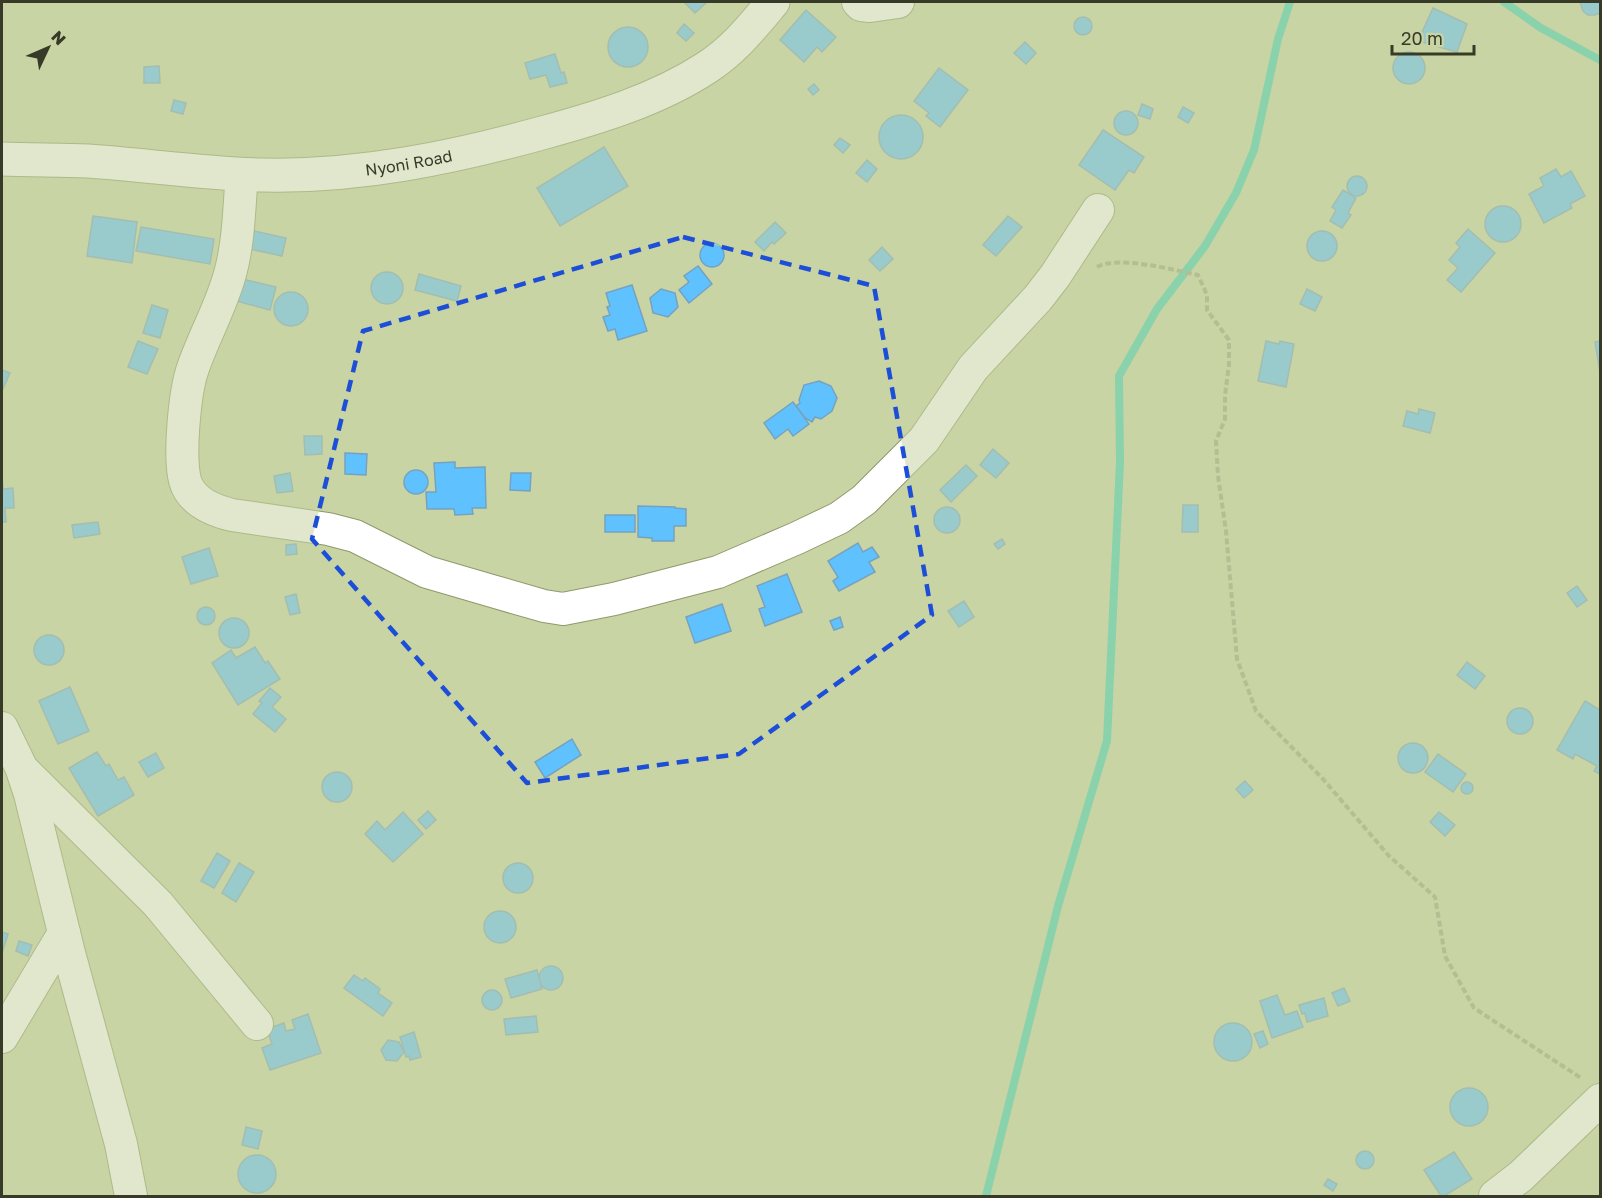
<svg xmlns="http://www.w3.org/2000/svg" width="1602" height="1198" font-family="'Golos Text',sans-serif">
<rect width="100%" height="100%" fill="#c8d4a4"/>
<g fill="none" stroke-linecap="round" stroke-linejoin="round">
<g stroke="#3ed0b7" stroke-width="8">
<path d="M1504,2L1541,28L1600,60"/>
<path d="M986,1196L1058,906L1107,741L1120,462L1119,376L1157,309L1205,246L1236,193L1254,150L1278,39L1290,2"/>
</g>
</g>
<g fill="#5fc2fe" stroke="#76a2bf" stroke-width="1.5">
<path d="M684,2H707L695,13Z"/>
<path d="M1580,2H1600V13L1595,15H1588L1583,11Z"/>
<path d="M1433,8L1467,24L1457,52L1418,41Z"/>
<path d="M806,10L836,37L822,52L817,47L804,62L780,40Z"/>
<circle cx="1083" cy="26" r="9"/>
<path d="M684,24L694,33L686,41L677,33Z"/>
<circle cx="628" cy="47" r="20"/>
<path d="M1025,42L1036,53L1026,64L1014,53Z"/>
<circle cx="1409" cy="68" r="16"/>
<path d="M555,54L561,73L564,72L567,83L550,87L546,75L530,79L525,63Z"/>
<path d="M159,66L160,83H144V67Z"/>
<path d="M939,68L968,90L940,127L926,116L929,113L914,101Z"/>
<path d="M814,84L819,90L813,95L808,89Z"/>
<path d="M174,100L186,103L183,114L171,111Z"/>
<path d="M1142,104L1153,109L1150,119L1138,115Z"/>
<path d="M1183,107L1194,113L1188,123L1178,117Z"/>
<circle cx="1126" cy="123" r="12"/>
<circle cx="901" cy="137" r="22"/>
<path d="M1103,130L1144,157L1134,173L1129,170L1115,190L1079,165Z"/>
<path d="M840,138L850,145L843,153L834,145Z"/>
<path d="M604,147L628,186L560,226L537,188Z"/>
<path d="M867,160L877,169L867,182L856,173Z"/>
<path d="M1556,169L1561,177L1571,171L1585,196L1570,204L1572,208L1544,223L1529,194L1544,186L1540,178Z"/>
<circle cx="1357" cy="186" r="10"/>
<path d="M1343,190L1356,198L1348,213L1351,215L1342,228L1330,221L1336,210L1332,207Z"/>
<circle cx="1503" cy="224" r="18"/>
<path d="M93,216L137,222L132,263L87,256Z"/>
<path d="M1008,216L1022,227L996,256L983,245Z"/>
<path d="M775,222L786,233L774,244L772,242L764,251L755,242Z"/>
<path d="M141,227L214,239L210,264L136,251Z"/>
<path d="M1468,229L1495,253L1461,292L1447,280L1458,268L1449,260L1460,247L1456,243Z"/>
<circle cx="1322" cy="246" r="15"/>
<path d="M254,231L286,238L282,256L250,249Z"/>
<circle cx="712" cy="255" r="12"/>
<path d="M882,247L893,259L880,271L869,260Z"/>
<path d="M698,266L712,284L689,303L679,290L689,282L684,276Z"/>
<circle cx="387" cy="288" r="16"/>
<path d="M419,274L461,286L457,301L415,290Z"/>
<path d="M242,279L276,287L270,310L236,301Z"/>
<path d="M632,285L647,331L618,340L615,329L608,331L603,317L610,315L607,307L610,306L606,293Z"/>
<path d="M661,289L675,293L678,307L668,317L653,313L650,298Z"/>
<path d="M1307,289L1322,297L1315,311L1300,304Z"/>
<circle cx="291" cy="309" r="17"/>
<path d="M152,305L168,310L160,338L143,333Z"/>
<path d="M138,341L158,349L147,374L128,367Z"/>
<path d="M1266,341L1279,344L1280,341L1294,344L1286,387L1258,381Z"/>
<path d="M1600,341V372L1595,342Z"/>
<path d="M2,370L10,373L2,391Z"/>
<path d="M819,381L831,386L837,398L832,411L821,419L815,417L812,422L805,418L796,406L800,403L799,400L804,385Z"/>
<path d="M793,402L809,424L793,436L788,429L775,439L764,423Z"/>
<path d="M1419,409L1435,413L1430,433L1403,426L1407,411L1418,414Z"/>
<path d="M304,436H322V454L305,455Z"/>
<path d="M993,449L1009,463L996,478L980,465Z"/>
<path d="M345,453L367,454L366,475L345,474Z"/>
<path d="M455,462V468L485,467L486,508H472L473,514L455,515L454,509H427L426,492H436L434,463Z"/>
<path d="M966,465L977,476L951,502L940,490Z"/>
<circle cx="416" cy="482" r="12"/>
<path d="M290,473L293,491L277,493L274,476Z"/>
<path d="M511,473H531L530,491L510,490Z"/>
<path d="M2,476L3,489L13,488L14,508H5L6,522H2Z"/>
<path d="M1183,505H1198V532H1182Z"/>
<path d="M638,506L675,507V508L686,509V526H674V541H652V538L638,537Z"/>
<circle cx="947" cy="520" r="13"/>
<rect x="605" y="515" width="30" height="17"/>
<path d="M98,522L100,534L74,538L72,525Z"/>
<path d="M1002,539L1005,544L998,549L994,544Z"/>
<path d="M858,543L863,552L872,547L879,557L869,562L875,572L839,591L833,581L838,577L828,561Z"/>
<path d="M296,544L297,554L286,555V545Z"/>
<path d="M209,548L218,576L191,584L182,557Z"/>
<path d="M787,574L802,612L765,626L759,609L765,607L757,586Z"/>
<path d="M1577,586L1587,600L1577,607L1567,593Z"/>
<path d="M296,594L300,613L290,615L285,597Z"/>
<path d="M964,601L974,617L959,627L948,611Z"/>
<path d="M722,604L731,631L695,643L686,617Z"/>
<circle cx="206" cy="616" r="9"/>
<path d="M840,617L843,627L834,630L830,621Z"/>
<circle cx="234" cy="633" r="15"/>
<circle cx="49" cy="650" r="15"/>
<path d="M255,647L265,663L268,661L280,679L238,705L212,663L231,650L236,658Z"/>
<path d="M1467,662L1485,676L1475,689L1457,675Z"/>
<path d="M70,687L89,731L58,744L39,701Z"/>
<path d="M270,688L281,697L272,707L286,719L275,732L253,714L262,703L259,701Z"/>
<path d="M1585,701L1600,710V774L1594,771L1597,766L1575,754L1573,759L1557,750Z"/>
<circle cx="1520" cy="721" r="13"/>
<path d="M572,739L581,755L545,778L535,762Z"/>
<circle cx="1413" cy="758" r="15"/>
<path d="M97,752L106,766L109,764L118,780L124,777L134,795L98,816L69,768Z"/>
<path d="M156,753L164,768L148,777L139,762Z"/>
<path d="M1438,754L1466,774L1453,792L1425,772Z"/>
<circle cx="337" cy="787" r="15"/>
<path d="M1245,781L1253,790L1244,798L1236,789Z"/>
<circle cx="1467" cy="788" r="6"/>
<path d="M428,811L436,820L426,829L418,820Z"/>
<path d="M403,812L423,834L393,862L365,834L377,821L385,830Z"/>
<path d="M1439,812L1455,825L1445,836L1430,822Z"/>
<path d="M217,853L230,861L214,888L201,881Z"/>
<path d="M239,863L254,872L236,902L222,893Z"/>
<circle cx="518" cy="878" r="15"/>
<circle cx="500" cy="927" r="16"/>
<path d="M2,932L8,934L2,953Z"/>
<path d="M19,941L32,945L28,956L16,951Z"/>
<circle cx="551" cy="978" r="12"/>
<path d="M537,970L542,989L511,998L505,979Z"/>
<path d="M354,975L363,981L365,978L380,989L378,993L392,1003L383,1016L344,988Z"/>
<path d="M1344,988L1350,1001L1338,1006L1332,993Z"/>
<circle cx="492" cy="1000" r="10"/>
<path d="M1277,995L1285,1015L1297,1011L1303,1027L1272,1038L1260,1001Z"/>
<path d="M1324,998L1328,1016L1307,1022L1305,1013L1302,1014L1299,1005Z"/>
<path d="M308,1014L321,1053L270,1070L262,1048L272,1044L267,1029L284,1023L286,1031L295,1029L292,1020Z"/>
<path d="M536,1016L538,1032L506,1035L504,1019Z"/>
<circle cx="1233" cy="1042" r="19"/>
<path d="M1263,1031L1268,1044L1260,1048L1254,1034Z"/>
<path d="M414,1032L421,1057L410,1060L409,1056L406,1057L400,1037Z"/>
<path d="M388,1040L399,1042L404,1052L397,1061L386,1060L381,1050Z"/>
<circle cx="1469" cy="1107" r="19"/>
<path d="M246,1127L262,1131L258,1149L242,1145Z"/>
<circle cx="1365" cy="1160" r="9"/>
<path d="M1454,1152L1472,1179L1444,1196H1441L1424,1170Z"/>
<circle cx="257" cy="1174" r="19"/>
<path d="M1328,1179L1337,1184L1333,1191L1324,1185Z"/>
</g>
<g fill="none" stroke-linecap="round" stroke-linejoin="round">
<defs>
<g id="street">
<path d="M858,2L861,5L870,6L898,2"/>
<path d="M242,174C239,207 239,242 230,274C221,307 204,336 193,368C185,390 177,465 187,486C195,503 215,511 232,515L328,529L355,536L427,572L492,591L544,606L563,609L614,599L718,572L797,538L839,518L864,500L924,440L973,368L1038,298L1055,276L1098,210"/>
<path d="M2,728L21,767L30,794L69,953L121,1144L131,1196"/>
<path d="M23,770L158,904L257,1024"/>
<path d="M2,1037L64,933"/>
<path d="M1495,1196L1521,1176L1600,1100"/>
</g>
<g id="secondary">
<path id="s1" d="M2,159C30,160 59,160 88,161C147,165 205,174 264,175C359,177 451,158 542,133C597,118 657,100 706,68C734,50 752,27 773,2"/>
</g>
</defs>
<use href="#street" stroke="#8f996c" stroke-width="34"/>
<use href="#secondary" stroke="#8f996c" stroke-width="35"/>
<path stroke="#9ca57e" stroke-width="4" stroke-dasharray="6 3" stroke-linecap="butt" d="M1097,267C1118,255 1174,270 1198,275L1207,295V310L1229,340V365L1225,395V419L1216,441L1218,476L1226,531L1237,659L1256,711L1323,779L1389,856L1435,897L1445,956L1474,1008L1581,1078"/>
<use href="#street" stroke="#fff" stroke-width="32"/>
<use href="#secondary" stroke="#fff" stroke-width="33"/>
</g>
<path d="M0 0H1602V1198H0ZM683,237L874,286L932,615L739,754L527,783L312,539L363,331Z" fill="#c8d4a4" fill-opacity=".55" fill-rule="evenodd"/>
<path fill="none" stroke="#1d4ed8" stroke-width="4.5" stroke-dasharray="12 8" stroke-linejoin="round" d="M683,237L874,286L932,615L739,754L527,783L312,539L363,331Z"/>
<g text-anchor="middle" dominant-baseline="central" stroke-width="4.5" stroke-linejoin="round" paint-order="stroke">
<g font-size="16" fill="#363a27" stroke="#c8d4a4">
<text stroke="none"><textPath href="#s1" startOffset="408">Nyoni Road</textPath></text>
</g>
</g>
<rect width="1602" height="1198" fill="none" stroke="#363a27" stroke-width="6"/>
<g transform="translate(48 48) rotate(46)" stroke="#c8d4a4" stroke-width="4.5" paint-order="stroke">
<path d="M0-4.5L10 22L0 15L-10 22Z" fill="#363a27"/>
<text y="-9" font-size="16" font-weight="bold" text-anchor="middle" fill="#363a27">N</text>
</g>
<path d="M1392 45v9h82v-9" fill="none" stroke="#363a27" stroke-width="3"/>
<text x="1401" y="45" font-size="18" fill="#363a27" stroke="#c8d4a4" stroke-width="4.5" paint-order="stroke">20 m</text>
</svg>
